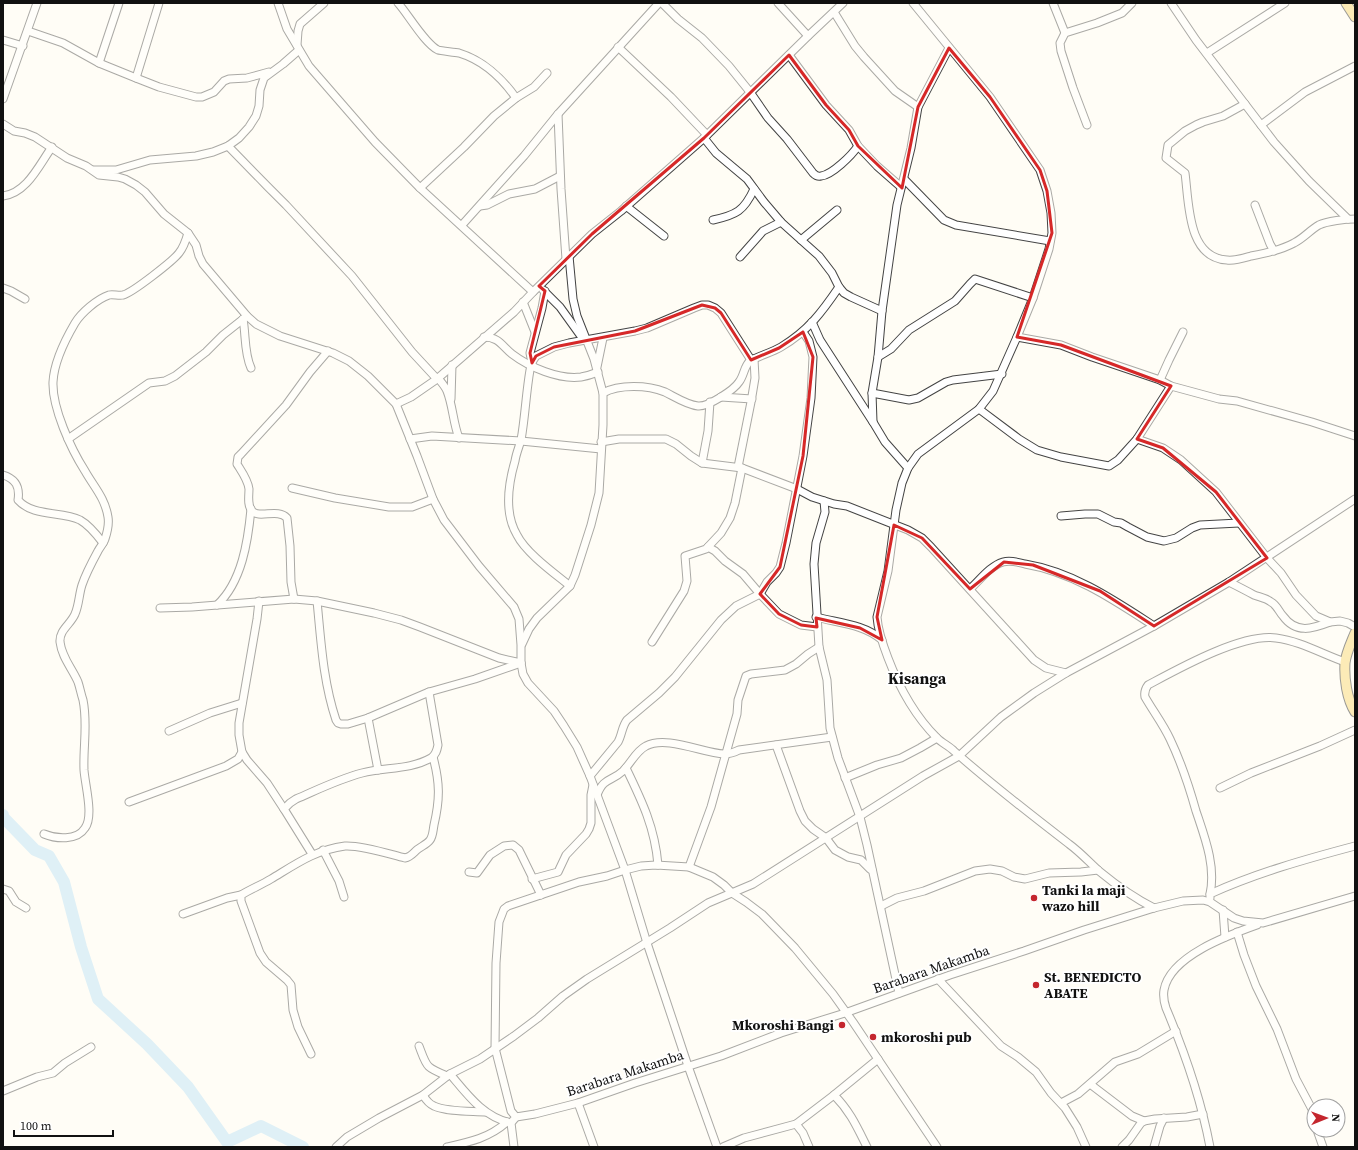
<svg xmlns="http://www.w3.org/2000/svg" width="1358" height="1150" font-family="'Source Serif 4',serif">
<rect width="100%" height="100%" fill="#fffdf5"/>
<g fill="none" stroke-linecap="round" stroke-linejoin="round">
<path stroke="#b9e0f7" stroke-width="12" d="M3,815V817L35,850L49,856L64,882L81,947L98,999L147,1044L188,1087L227,1142L261,1126L303,1147"/>
<defs>
<g id="minor">
<path d="M278,3L287,29L309,66L375,142L420,188L533,292"/>
<path d="M398,3C408,14 425,44 438,50C441,51 454,52 459,53C482,60 502,78 516,98"/>
<path d="M662,3L678,19L702,38L729,66L750,92L768,118L787,139L813,173C815,175 818,177 821,176C832,175 852,155 858,146"/>
<path d="M778,3L808,36"/>
<path d="M913,3L990,97L1040,170L1047,191L1051,213L1052,233L1049,249L1033,298L1017,337L993,391L979,409L918,454L908,468L902,483L896,510L888,571L877,617C878,631 883,645 888,658C899,687 915,716 937,738C942,743 949,746 954,751C991,784 1030,814 1069,844C1080,852 1089,862 1099,871C1116,885 1134,898 1154,908"/>
<path d="M1053,3L1065,33"/>
<path d="M1171,3L1196,40L1274,142L1309,181L1348,219"/>
<path d="M834,12L855,46L864,57L895,91L918,107"/>
<path d="M28,31L63,43L99,63L136,78L159,87L196,97H202L214,92L224,81L229,79L247,78L269,72"/>
<path d="M3,40L23,46"/>
<path d="M297,45L298,31L300,24L324,3"/>
<path d="M618,47L671,97L707,135"/>
<path d="M1207,53L1285,3"/>
<path d="M789,55L826,105L849,130L858,146L877,166L901,187"/>
<path d="M99,63L119,3"/>
<path d="M136,78L159,3"/>
<path d="M3,99L37,3"/>
<path d="M1245,104L1223,116L1203,122L1196,125L1185,131L1168,145L1166,158L1185,173C1189,202 1187,258 1227,260C1235,261 1244,258 1251,256C1266,253 1281,250 1294,243C1304,238 1310,230 1319,225C1327,221 1346,219 1355,219"/>
<path d="M558,114L561,189L566,259"/>
<path d="M3,124L14,131L25,133L35,137L67,158L86,166L99,175L118,177L125,179L136,185L145,192L164,214L188,233L196,245L199,256L203,264L247,316L256,324L280,336L333,353L349,361L368,376L396,404L417,456L433,499L444,520L479,566L514,607L519,619L521,645V663L523,674L528,683L554,711L564,726L577,747L590,776L625,870L647,943L688,1066L717,1147"/>
<path d="M1087,125L1073,88L1061,51L1060,43L1065,33L1097,23L1122,13L1132,3"/>
<path d="M1261,125L1305,92L1355,66"/>
<path d="M704,138L716,153L747,179L764,202L781,222L819,256L832,273L839,287L844,293L851,297L882,311"/>
<path d="M228,146L267,186L286,205L352,276L412,352L437,379"/>
<path d="M94,170H116L150,160L196,156L213,152L228,146L239,138L249,127L256,116L259,106L260,90L264,78L283,64L299,50"/>
<path d="M904,179L944,220L956,225L1050,241"/>
<path d="M420,188L464,147L494,116L516,98L534,87L547,73"/>
<path d="M3,196C27,193 39,165 52,147"/>
<path d="M1255,205L1270,244L1274,251"/>
<path d="M480,206L487,205L509,194L535,189L560,176"/>
<path d="M626,206L664,236"/>
<path d="M713,220C736,215 744,211 754,189"/>
<path d="M462,225L524,156L558,114L659,3"/>
<path d="M801,240L837,210"/>
<path d="M740,257L763,231L781,222"/>
<path d="M3,288L11,291L25,299"/>
<path d="M543,290L560,307L583,339"/>
<path d="M523,302L535,332"/>
<path d="M243,319C246,335 244,353 251,368"/>
<path d="M812,322L820,340L873,422L885,442L908,468"/>
<path d="M484,337C499,337 502,346 512,354C529,367 559,380 581,377C587,376 593,374 598,372"/>
<path d="M1017,337L1061,345L1092,357L1160,380L1171,386L1219,399L1237,401L1312,422L1355,436"/>
<path d="M878,357L891,349L909,330L955,301L970,284L975,279L1033,298"/>
<path d="M532,363L530,353L542,308L545,291"/>
<path d="M597,367L603,338"/>
<path d="M438,378C441,382 445,386 447,391C453,406 453,423 459,438"/>
<path d="M1160,380L1169,360L1183,332"/>
<path d="M603,393C619,384 648,385 665,392C675,397 687,405 698,406C708,407 734,390 739,382C744,376 744,366 750,361C756,357 773,352 781,347C808,331 822,312 839,287"/>
<path d="M872,393L909,400L918,398L946,382L953,380L1002,374"/>
<path d="M721,397L752,399"/>
<path d="M451,399L452,365"/>
<path d="M396,404L411,397L437,379L514,312L533,292L592,234L621,211L704,138L808,36L843,3"/>
<path d="M979,409L1019,439L1037,450L1061,457L1109,466L1118,460L1137,439L1171,386"/>
<path d="M873,422L872,393L878,357L882,311L897,205L911,148L918,107L949,48"/>
<path d="M68,439L149,383L165,381L175,376L206,352L223,335L247,316"/>
<path d="M410,439L432,436L521,441L601,449"/>
<path d="M1137,439L1163,448L1181,460L1216,492L1267,558L1281,573L1296,595L1316,616L1330,622L1340,621L1348,623L1355,627"/>
<path d="M601,442L619,439H666L676,444L691,456L702,463L742,468L797,489L812,497L834,504L847,506L908,530L922,538L931,547L1034,660L1046,668L1066,673"/>
<path d="M702,463L708,431L710,402"/>
<path d="M738,467L751,402L755,378L754,359"/>
<path d="M3,475C16,479 20,487 18,500C33,517 61,511 80,520C89,525 97,535 103,543"/>
<path d="M292,488L335,498L389,507H412L433,499"/>
<path d="M824,501L825,512L816,543L814,564L819,647L827,680L830,728L838,758L860,817L867,845L899,993"/>
<path d="M1061,516L1085,514H1098L1114,522L1121,523L1128,527L1147,537L1164,541L1176,538L1192,528L1200,525L1239,523"/>
<path d="M708,547L715,551L725,561L743,574L760,594L779,614L801,625L817,627"/>
<path d="M1229,582C1237,586 1245,590 1254,595C1259,597 1266,598 1271,602C1277,605 1279,612 1283,616C1296,634 1312,629 1330,622"/>
<path d="M570,586C554,573 526,553 517,535C504,513 508,485 515,461C516,454 519,447 521,440C525,418 526,393 530,370L532,362L536,356L554,347L569,343L635,331L647,328L694,308L702,305H708L715,308L721,313L751,360"/>
<path d="M970,589C980,580 990,566 1003,562C1010,560 1018,562 1025,564C1073,572 1114,600 1154,626"/>
<path d="M294,599L291,582L290,546L287,518C278,508 259,519 252,511C247,505 249,496 249,489C248,480 242,472 237,464L238,457L241,454L286,405L310,372L328,351"/>
<path d="M259,601L257,619L239,723V735L242,752L247,760L267,783L284,809"/>
<path d="M317,601C321,641 323,681 336,720L338,723L341,724H348L368,718L429,692L475,679L521,663"/>
<path d="M217,605C242,582 248,541 251,509"/>
<path d="M160,608L192,607L294,599L317,601L374,613L401,620L420,627L499,658L521,663"/>
<path d="M816,617C838,623 864,624 882,640"/>
<path d="M652,642L684,591L687,581L685,556L706,549L721,533L730,518L735,503L742,468"/>
<path d="M522,644L529,629L537,618L570,586L575,575L591,525L599,493L603,425V393L594,359L577,316L573,299L569,256"/>
<path d="M368,718L378,770"/>
<path d="M169,731L210,713L242,703"/>
<path d="M776,745L800,811L805,821L813,829L826,838L835,850L848,857L861,860L870,869L872,870"/>
<path d="M626,768C642,801 655,828 658,865"/>
<path d="M590,776L618,742C622,735 622,726 627,720L659,693L675,677L721,620L736,606L760,594L767,582L776,573L780,567L786,543L803,456L811,398L813,357L809,341L803,332"/>
<path d="M845,778L877,765L901,758L920,748L937,738"/>
<path d="M1220,788L1251,773L1320,746L1355,730"/>
<path d="M597,795C604,777 611,782 623,771C631,763 636,751 646,746C666,735 703,753 724,754C729,754 735,752 739,750L832,737"/>
<path d="M129,802L226,766L238,759L242,752"/>
<path d="M44,834C56,839 77,841 85,828C94,816 85,785 84,770C83,746 88,724 83,700C81,694 80,688 78,682C72,668 62,658 60,642C59,630 71,624 75,614C79,605 79,594 82,585C86,573 92,562 98,551C100,547 104,543 105,539C107,533 109,523 108,517C105,498 94,487 85,471C71,449 52,408 53,382C54,362 65,340 75,323C81,313 97,299 109,295C113,294 119,296 123,295C132,293 173,261 179,253C184,247 186,240 188,233"/>
<path d="M323,850L339,881L344,897"/>
<path d="M312,854L284,809L290,803L296,799C317,790 339,779 362,773C385,767 410,770 431,758C436,755 437,750 438,745L429,692"/>
<path d="M689,867L711,807L737,714L738,700L746,676L751,674L785,670L796,664L808,654L819,647"/>
<path d="M469,872L477,873L490,855L504,846L513,845L519,850L541,895"/>
<path d="M532,879L558,872L566,855L586,834L589,829L591,823V795L593,785"/>
<path d="M3,889L9,891L16,902L26,908"/>
<path d="M1210,894C1216,866 1205,838 1196,811C1189,786 1181,762 1170,739C1163,724 1153,711 1145,697C1144,692 1145,689 1148,685C1178,669 1242,633 1276,638C1300,641 1322,654 1345,662"/>
<path d="M1210,898V894C1256,873 1306,859 1355,846"/>
<path d="M881,906L897,898L924,891L975,871L990,869L1002,871L1014,877L1025,879L1049,873L1081,872L1098,870"/>
<path d="M1223,910L1225,937"/>
<path d="M183,914L227,898L241,895"/>
<path d="M1237,932L1244,955L1256,986L1277,1029L1296,1079L1314,1113"/>
<path d="M938,979L1001,1046L1018,1057L1036,1072L1051,1093L1065,1108L1077,1127L1086,1147"/>
<path d="M419,1046C427,1067 425,1067 447,1076"/>
<path d="M311,1054L298,1027L293,1010L291,985L287,980L266,962L260,953L241,901V895C251,889 261,885 271,879C296,864 315,850 345,846C362,845 389,854 405,858C411,857 413,853 418,849C422,846 427,844 430,840C433,836 433,830 434,825C440,799 440,783 433,757"/>
<path d="M450,1074C467,1094 483,1117 511,1123"/>
<path d="M1090,1084L1132,1116L1144,1121"/>
<path d="M3,1091L37,1077L53,1073L65,1063L91,1047"/>
<path d="M423,1095C426,1100 429,1104 434,1106C447,1112 471,1111 485,1112"/>
<path d="M834,1095C850,1111 857,1127 867,1147"/>
<path d="M578,1103L594,1147"/>
<path d="M1061,1103L1078,1094L1115,1062L1138,1054L1176,1031"/>
<path d="M516,1117L535,1114L578,1103L635,1083L721,1056L781,1033L845,1013L950,975L1024,951L1084,930L1154,908L1183,901L1203,900L1210,902L1234,918L1243,921L1263,923L1355,896"/>
<path d="M796,1124L803,1133L809,1147"/>
<path d="M1317,1130L1323,1147"/>
<path d="M336,1147L347,1137L379,1118L423,1095L450,1074L480,1059L514,1036L538,1018L563,996L587,979L670,928L708,903L753,884L923,776L959,756L1001,717L1034,693L1066,673L1154,626L1229,582L1355,499"/>
<path d="M447,1147C470,1142 489,1138 507,1122"/>
<path d="M514,1147L511,1123L516,1117L511,1111L495,1048L496,963L499,922L504,909L508,906L579,882L607,876L625,870L641,866L656,865L689,867L713,877L724,885L732,893L746,902L762,914L795,948L833,994L853,1022L937,1147"/>
<path d="M723,1147L744,1138L796,1124L834,1095L878,1059"/>
<path d="M1122,1147L1129,1140L1141,1123L1144,1121L1155,1119L1187,1117L1203,1114"/>
<path d="M1154,1147L1160,1126L1164,1118"/>
<path d="M1210,1147C1201,1099 1185,1053 1166,1008C1164,1002 1163,996 1164,990C1170,956 1229,935 1257,925"/>
</g>
<g id="major">
<path d="M1346,3L1355,17"/>
<path d="M1355,633C1351,643 1346,653 1345,663C1344,679 1347,699 1355,712"/>
</g>
</defs>
<use href="#minor" stroke="#444" stroke-width="9"/>
<use href="#major" stroke="#222" stroke-width="11"/>
<use href="#minor" stroke="#fff" stroke-width="7"/>
<use href="#major" stroke="#f9d66b" stroke-width="9"/>
</g>
<path d="M0 0H1358V1150H0ZM949,48L990,97L1040,170L1047,191L1052,233L1017,337L1061,345L1171,386L1137,439L1163,448L1216,492L1267,558L1154,626L1100,591L1033,565L1004,562L970,589L922,538L894,525L877,617L882,640L860,628L816,618L817,627L801,625L779,614L760,594L780,567L803,456L813,357L803,332L779,348L751,360L721,313L715,308L702,305L635,331L554,347L536,356L532,363L530,353L545,291L539,286L592,234L704,138L789,55L826,105L849,130L858,146L902,188L918,107Z" fill="#fffdf5" fill-opacity=".55" fill-rule="evenodd"/>
<path fill="none" stroke="#d62828" stroke-width="3" stroke-linejoin="round" d="M949,48L990,97L1040,170L1047,191L1052,233L1017,337L1061,345L1171,386L1137,439L1163,448L1216,492L1267,558L1154,626L1100,591L1033,565L1004,562L970,589L922,538L894,525L877,617L882,640L860,628L816,618L817,627L801,625L779,614L760,594L780,567L803,456L813,357L803,332L779,348L751,360L721,313L715,308L702,305L635,331L554,347L536,356L532,363L530,353L545,291L539,286L592,234L704,138L789,55L826,105L849,130L858,146L902,188L918,107Z"/>
<g fill="#c4262e" stroke="#fff" stroke-width="1.5">
<circle cx="1034" cy="898" r="4"/>
<circle cx="1036" cy="985" r="4"/>
<circle cx="842" cy="1025" r="4"/>
<circle cx="873" cy="1037" r="4"/>
</g>
<g text-anchor="middle" dominant-baseline="central" stroke-width="4" stroke-linejoin="round" paint-order="stroke">
<g font-size="14" font-weight="bold" fill="#111" stroke="#fff" text-anchor="start">
<text x="1042" y="890">Tanki la maji<tspan x="1042" dy="16">wazo hill</tspan></text>
<text x="1044" y="977">St. BENEDICTO<tspan x="1044" dy="16">ABATE</tspan></text>
<text x="834" y="1025" text-anchor="end">Mkoroshi Bangi</text>
<text x="881" y="1037">mkoroshi pub</text>
</g>
<g font-size="14" fill="#111" stroke="#fff">
<text transform="translate(931 969) rotate(-19)">Barabara Makamba</text>
<text transform="translate(625 1073) rotate(-18)">Barabara Makamba</text>
</g>
<g font-size="16" font-weight="bold" fill="#111" stroke="#fff">
<text x="917" y="678">Kisanga</text>
</g>
</g>
<rect width="1358" height="1150" fill="none" stroke="#111111" stroke-width="8"/>
<g transform="translate(1326 1118) rotate(89)"><circle r="19" fill="#ffffff" stroke="#a0a0a0"/>
<path d="M0-3L7 15L0 10L-7 15Z" fill="#c4262e"/>
<text y="-6" font-size="11" font-weight="bold" text-anchor="middle" fill="#111111">N</text>
</g>
<path d="M14 1130v6h99v-6" fill="none" stroke="#111111" stroke-width="2"/>
<text x="20" y="1130" font-size="12" fill="#111111" stroke="#ffffff" stroke-width="3" paint-order="stroke">100 m</text>
</svg>
